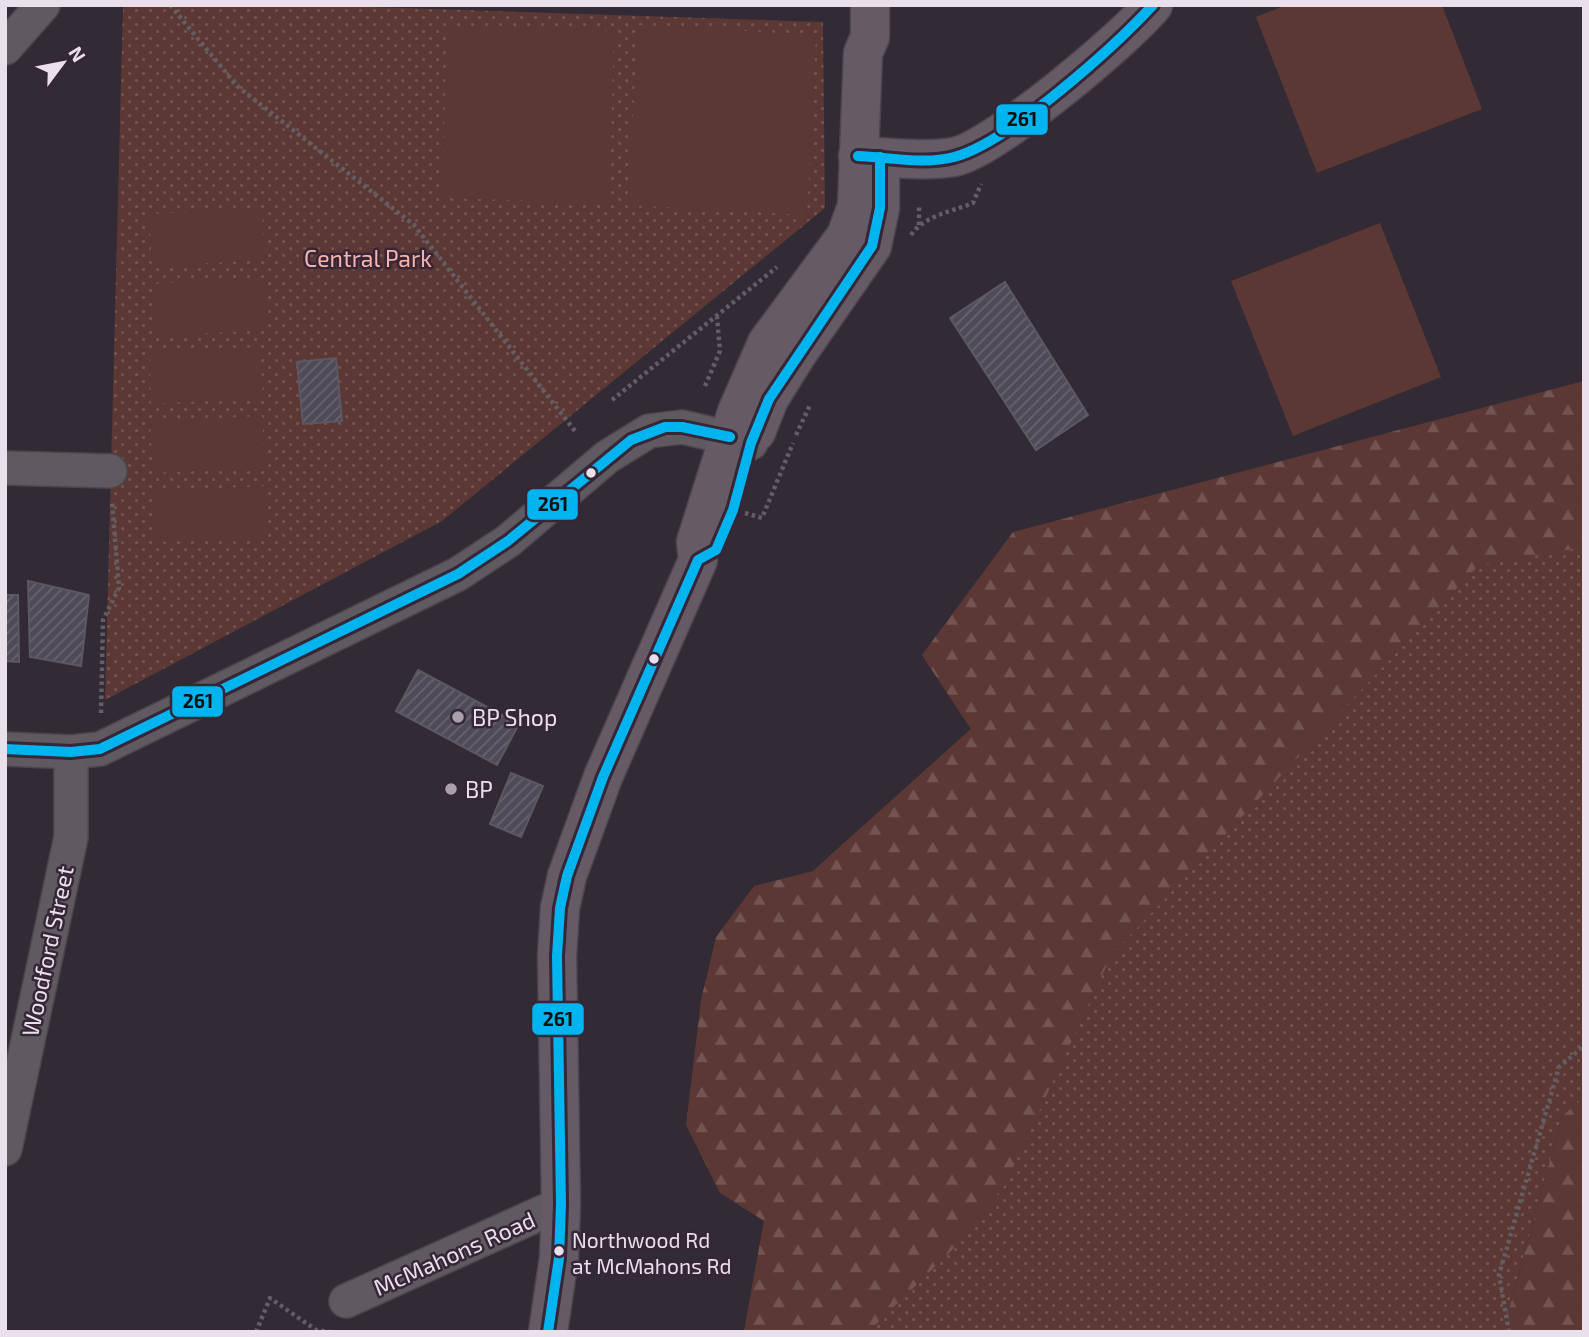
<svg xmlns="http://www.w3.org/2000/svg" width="1589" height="1337" font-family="'Exo 2',sans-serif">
<defs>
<pattern id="grass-dots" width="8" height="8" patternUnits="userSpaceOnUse" patternTransform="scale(1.75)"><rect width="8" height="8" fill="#5b3834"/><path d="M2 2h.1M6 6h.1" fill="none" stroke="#735452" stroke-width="1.8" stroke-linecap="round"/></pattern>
<pattern id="forest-firs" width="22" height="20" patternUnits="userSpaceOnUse" patternTransform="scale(1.75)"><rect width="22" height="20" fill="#5b3834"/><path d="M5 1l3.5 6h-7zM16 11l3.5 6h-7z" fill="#735452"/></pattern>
<pattern id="building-hatch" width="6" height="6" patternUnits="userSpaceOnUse" patternTransform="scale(1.75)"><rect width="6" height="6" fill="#4f4a57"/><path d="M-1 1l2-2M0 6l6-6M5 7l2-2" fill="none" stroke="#68646f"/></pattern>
</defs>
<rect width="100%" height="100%" fill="#322a34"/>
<g fill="url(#grass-dots)">
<path d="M123,5H312L823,22L825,208L442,521L105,700Z"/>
<path d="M1584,381V1098L1562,1116L1503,1332H744L764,1221L813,871L971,729L922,655Z"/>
</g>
<g fill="url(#forest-firs)">
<path d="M1584,381V547L1478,566L1111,956L1005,1185L953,1249L868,1332H744L764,1221L720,1193L686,1125L701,1000L716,937L754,886L813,871L971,729L922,655L1013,532Z"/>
<path d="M1584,1098V1332H1503L1562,1116Z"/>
</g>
<g fill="#5b3834">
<path d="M1286,5H1442L1482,109L1317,173L1256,17Z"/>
<path d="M638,25L816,35L807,215L628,205Z"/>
<path d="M447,26L614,31L609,203L442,198Z"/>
<path d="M262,209L265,260L152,266L149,214Z"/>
<path d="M1380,223L1441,377L1293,436L1231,281Z"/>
<path d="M265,278L267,330L155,336L152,284Z"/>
<path d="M260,347L263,398L151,404L149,352Z"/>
<path d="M262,416L265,467L153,473L150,422Z"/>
<path d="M265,486L268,537L155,542L153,491Z"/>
</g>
<g fill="url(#building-hatch)" stroke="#5c5861" stroke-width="2">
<path d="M1005,282L1088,415L1036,450L950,318Z"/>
<path d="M336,358L342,421L303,424L297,362Z"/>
<path d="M28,581L89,595L81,666L30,657Z"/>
<path d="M5,595H18L19,662L5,661Z"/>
<path d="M418,670L519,724L497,765L396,711Z"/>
<path d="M511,773L543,786L521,837L490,824Z"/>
</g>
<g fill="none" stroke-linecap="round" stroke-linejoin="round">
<defs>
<g id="minor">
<path d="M5,48L43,5"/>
<path d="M5,468L110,471"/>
<path d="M5,749L71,752L100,749L458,574L508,541L607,457L649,431L682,427L751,443"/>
<path d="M5,1149L71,837V752"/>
<path d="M346,1301L561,1204"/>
</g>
<g id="secondary">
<path d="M858,156C889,157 924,162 954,157C993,150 1126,38 1153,5"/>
<path d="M756,432L769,399L797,354L872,246L880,208V177"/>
<path d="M548,1332L559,1258L561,1204L557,956L560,908L567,876L603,777L698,560L696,542L737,412L767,343L846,236L857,206L863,53L870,37V5"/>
</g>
</defs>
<use href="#minor" stroke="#4c454d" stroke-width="36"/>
<use href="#secondary" stroke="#4c454d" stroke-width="41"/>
<g stroke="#635d64" stroke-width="4.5" stroke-dasharray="3.5 3.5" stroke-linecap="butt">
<path d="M170,5L237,86L414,225L575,431"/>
<path d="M919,225V206"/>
<path d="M911,235C925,215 951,212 973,203L981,184"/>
<path d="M705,386L720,351L717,317"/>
<path d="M612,400L777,267"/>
<path d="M796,435L810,405"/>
<path d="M745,513L762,518L793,443"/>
<path d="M101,713L103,620L119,588L112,502"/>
<path d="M256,1332L270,1298L316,1330L331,1332"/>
<path d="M1509,1332L1499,1275L1559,1067L1584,1046"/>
</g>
<use href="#minor" stroke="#5f5960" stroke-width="33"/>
<use href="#secondary" stroke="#665a64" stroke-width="38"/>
<defs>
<g id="bus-1">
<path d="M858,156C888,157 924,165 954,157C1008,143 1114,47 1153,5"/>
<path d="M5,749L71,752L100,749L458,574L508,541L631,440L665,427H682L730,437"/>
<path d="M548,1332L559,1258L561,1204L557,956L560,908L567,876L603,777L698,560L716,550L733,510L751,443L769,399L872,246L880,208V157"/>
</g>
</defs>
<use href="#bus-1" stroke="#362638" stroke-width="16"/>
<use href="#bus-1" stroke="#00b5ef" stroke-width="10"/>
</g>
<g fill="#eae0ec" stroke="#362638" stroke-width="2.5">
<circle cx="591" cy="473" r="6"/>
<circle cx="654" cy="659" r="6"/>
<circle cx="559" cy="1251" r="6"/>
</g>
<g fill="#aaa0ac" stroke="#362638" stroke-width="2.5">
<circle cx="458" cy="717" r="7"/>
<circle cx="451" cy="789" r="7"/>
</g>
<g text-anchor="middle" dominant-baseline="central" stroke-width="5" stroke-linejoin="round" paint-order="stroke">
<g font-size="21" fill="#eae0ec" stroke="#362638" text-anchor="start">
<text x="572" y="1239">Northwood Rd<tspan x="572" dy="26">at McMahons Rd</tspan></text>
</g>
<g font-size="23" fill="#fbb4aa" stroke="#362638">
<text x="368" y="258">Central Park</text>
</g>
<g font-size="23" fill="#eae0ec" stroke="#362638" text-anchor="start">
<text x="472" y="717">BP Shop</text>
<text x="465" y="789">BP</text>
</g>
<g font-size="23" fill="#eae0ec" stroke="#362638">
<text transform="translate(47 951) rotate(-78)">Woodford Street</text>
<text transform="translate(454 1253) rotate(-24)">McMahons Road</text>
</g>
</g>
<g stroke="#362638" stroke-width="2.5">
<rect x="995" y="103" width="54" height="33" rx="7" fill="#00b5ef"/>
<rect x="526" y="488" width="53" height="33" rx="7" fill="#00b5ef"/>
<rect x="171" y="685" width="53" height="33" rx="7" fill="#00b5ef"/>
<rect x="531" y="1002" width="54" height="34" rx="7" fill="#00b5ef"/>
</g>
<g font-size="19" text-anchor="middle" font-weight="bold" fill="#111">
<text x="1022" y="126">261</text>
<text x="553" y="511">261</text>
<text x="198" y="708">261</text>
<text x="558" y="1026">261</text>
</g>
<rect width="1589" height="1337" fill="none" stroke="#eae0ec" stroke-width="14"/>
<g transform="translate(63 63) rotate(58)" stroke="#362638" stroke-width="5" paint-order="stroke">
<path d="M0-5L12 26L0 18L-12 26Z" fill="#eae0ec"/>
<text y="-10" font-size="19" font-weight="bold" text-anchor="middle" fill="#eae0ec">N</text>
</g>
</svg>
